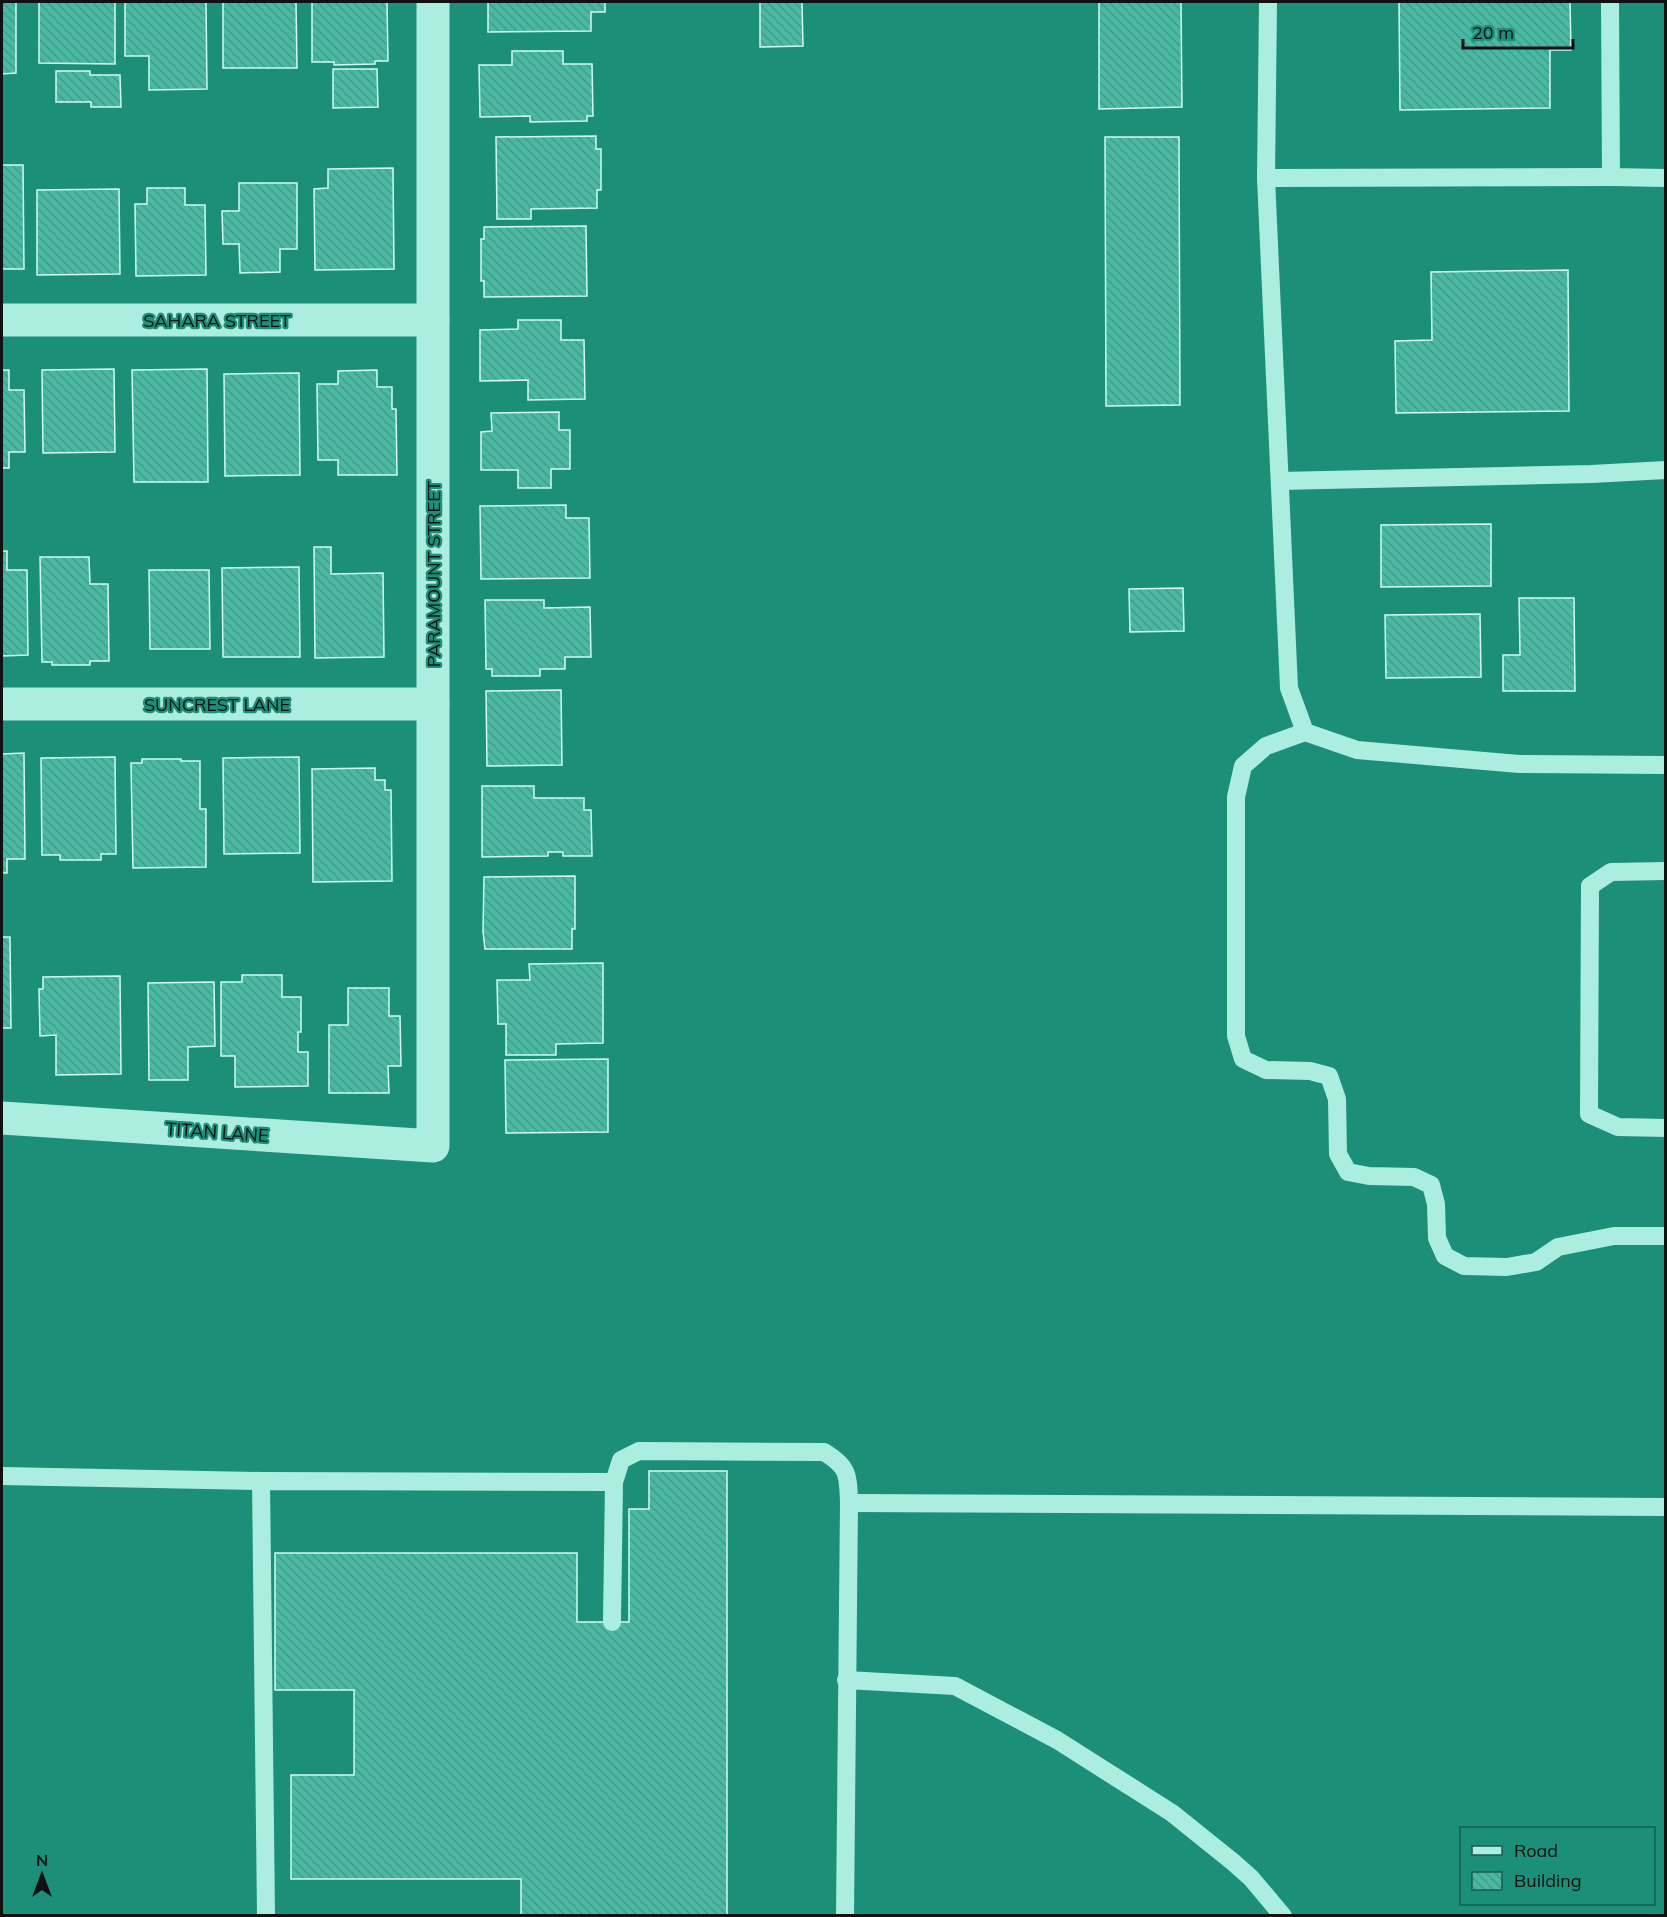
<svg xmlns="http://www.w3.org/2000/svg" width="1667" height="1917" font-family="Mulish,sans-serif">
<defs>
<pattern id="building-back-hatch" width="6" height="6" patternUnits="userSpaceOnUse" patternTransform="scale(1.5)"><rect width="6" height="6" fill="#4ab8a2"/><path d="M-1 5l2 2M0 0l6 6M5-1l2 2" fill="none" stroke="#409d8a"/></pattern>
</defs>
<rect width="100%" height="100%" fill="#1c8f79"/>
<g fill="url(#building-back-hatch)" stroke="#d1faf1" stroke-width="1.5">
<path d="M2,2H16V73L2,74Z"/>
<path d="M39,2H115V64L39,63Z"/>
<path d="M125,2H206L207,89L149,90V56H125Z"/>
<path d="M223,2H296L297,68H223Z"/>
<path d="M312,2H387L388,61H375V64L334,65V62H312Z"/>
<path d="M488,2H605V12H591V31L488,32Z"/>
<path d="M760,2H802L803,46L760,47Z"/>
<path d="M1099,2H1181L1182,107L1099,109Z"/>
<path d="M1399,2H1570L1571,50H1550V108L1400,110Z"/>
<path d="M512,51H563V64H592L593,116H587V121L530,122V116L480,117L479,65H512Z"/>
<path d="M333,69H377L378,107L333,108Z"/>
<path d="M56,71H90V75H120L121,107H91V102H56Z"/>
<path d="M596,136V149H601V190H597V208L531,209V219H497L496,137Z"/>
<path d="M1105,137H1179L1180,405L1106,406Z"/>
<path d="M2,165H23L24,269H2Z"/>
<path d="M393,168L394,269L315,270L314,189L328,188V169Z"/>
<path d="M239,183H297V249H280V272L240,273L239,244H223L222,211H239Z"/>
<path d="M147,188H185V205H205L206,275L136,276L135,204H147Z"/>
<path d="M119,189L120,274L37,275V190Z"/>
<path d="M586,226L587,296L484,297V281H481V239H484V227Z"/>
<path d="M1568,270L1569,411L1396,413L1395,341L1432,340L1431,272Z"/>
<path d="M518,320H561V340H584L585,399L528,400V380L480,381V330L518,329Z"/>
<path d="M114,369L115,452L43,453L42,370Z"/>
<path d="M207,369L208,482H134L132,370Z"/>
<path d="M2,370H9V390H24L25,452H9V468H2Z"/>
<path d="M377,370V387H392V409H396L397,475H338V460H318L317,384H338V371Z"/>
<path d="M299,373L300,475L225,476L224,374Z"/>
<path d="M559,412V430H570V469H551V488H518V470H481V432L492,431L491,413Z"/>
<path d="M566,505V518H589L590,578L481,579L480,506Z"/>
<path d="M1491,524V586L1381,587V525Z"/>
<path d="M314,547H331V574L383,573L384,657L315,658Z"/>
<path d="M2,551H7V570H27L28,655L2,656Z"/>
<path d="M40,557H89L90,584H108L109,661H90V665H52V662H42Z"/>
<path d="M299,567L300,657H223L222,568Z"/>
<path d="M149,570H209L210,649H150Z"/>
<path d="M1183,588L1184,631L1130,632L1129,589Z"/>
<path d="M1519,598H1574L1575,691H1503V655H1520Z"/>
<path d="M485,600H544V608L590,607L591,657H565V669H540V676H492V669H486Z"/>
<path d="M1480,614L1481,677L1386,678L1385,615Z"/>
<path d="M561,690L562,765L487,766L486,691Z"/>
<path d="M24,753L25,859H7V873H2V754Z"/>
<path d="M115,757L116,854H101V860H60V855H42L41,758Z"/>
<path d="M299,757L300,853L224,854L223,758Z"/>
<path d="M142,759H181V761H200V809H206V867L133,868L131,763H142Z"/>
<path d="M375,768V780H385V790H391L392,881L313,882L312,769Z"/>
<path d="M482,786H534V798H584V810H591L592,856H563V852H548V856L482,857Z"/>
<path d="M575,876V929H572V949H485L483,931L484,877Z"/>
<path d="M2,937H10L11,1028H2Z"/>
<path d="M603,963V1043L556,1044V1055H506V1024H498L497,980H530L529,964Z"/>
<path d="M242,975H282V997H301V1032H298V1052H308V1086L235,1087V1056H221V982H242Z"/>
<path d="M120,976L121,1074L56,1075V1035L40,1036L39,989H43V977Z"/>
<path d="M214,982L215,1046L188,1047V1080H149L148,983Z"/>
<path d="M348,988H389V1016H400L401,1066H388L389,1093H329V1025H348Z"/>
<path d="M608,1059V1132L506,1133L505,1060Z"/>
<path d="M649,1471H727V1916H521V1879H291V1775H354V1690H275V1553H577V1622H629V1509H649Z"/>
</g>
<g fill="none" stroke-linecap="round" stroke-linejoin="round">
<g stroke="#abeee0" stroke-width="18">
<path d="M1268,2L1266,178L1289,688L1305,732L1357,750L1519,764L1666,765"/>
<path d="M1610,2L1611,177L1666,178"/>
<path d="M1266,178L1611,177"/>
<path d="M1280,481L1591,474L1666,470"/>
<path d="M1305,732L1266,746L1243,766L1236,797V1036L1243,1059L1266,1070L1310,1071L1329,1076L1337,1099L1338,1154L1348,1172L1369,1176L1414,1177L1431,1185L1436,1204L1437,1238L1445,1256L1464,1266L1507,1267L1536,1262L1558,1247L1614,1236H1666"/>
<path d="M1666,871L1611,872L1590,886L1589,1114L1618,1127L1666,1128"/>
<path d="M2,1476L261,1481"/>
<path d="M849,1503L1666,1507"/>
<path d="M612,1622L614,1482L621,1460L639,1451L824,1452C849,1467 848,1475 849,1503L845,1916"/>
<path d="M846,1680L955,1686L1057,1740L1172,1813L1233,1862L1251,1878L1283,1916"/>
<path d="M266,1916L261,1481L614,1482"/>
</g>
<g stroke="#abeee0" stroke-width="33">
<path d="M2,320H433"/>
<path d="M2,704H433"/>
<path d="M2,1118L433,1146V2"/>
</g>
</g>
<g text-anchor="middle" dominant-baseline="central" stroke-width="4.5" stroke-linejoin="round" paint-order="stroke">
<g font-size="18" fill="#111" stroke="#1c8f79">
<text x="217" y="320">SAHARA STREET</text>
<text transform="translate(433 574) rotate(-90)">PARAMOUNT STREET</text>
<text x="217" y="704">SUNCREST LANE</text>
<text transform="translate(217 1132) rotate(4)">TITAN LANE</text>
</g>
</g>
<rect width="1667" height="1917" fill="none" stroke="#111111" stroke-width="6"/>
<rect x="1460" y="1827" width="195" height="78" fill="#1c8f79" stroke="#185d4f" stroke-width="1.5"/>
<rect x="1472" y="1846" width="30" height="9" fill="#abeee0" stroke="#185d4f" stroke-width="1.5"/>
<text x="1514" y="1857" font-size="18" fill="#111111">Road</text>
<rect x="1472" y="1872" width="30" height="18" fill="url(#building-back-hatch)" stroke="#185d4f" stroke-width="1.5"/>
<text x="1514" y="1887" font-size="18" fill="#111111">Building</text>
<g transform="translate(42 1875)" stroke="#1c8f79" stroke-width="4.5" paint-order="stroke">
<path d="M0-4.5L10 22L0 15L-10 22Z" fill="#111111"/>
<text y="-9" font-size="16" font-weight="bold" text-anchor="middle" fill="#111111">N</text>
</g>
<path d="M1463 39v9h110v-9" fill="none" stroke="#111111" stroke-width="3"/>
<text x="1472" y="39" font-size="18" fill="#111111" stroke="#1c8f79" stroke-width="4.5" paint-order="stroke">20 m</text>
</svg>
